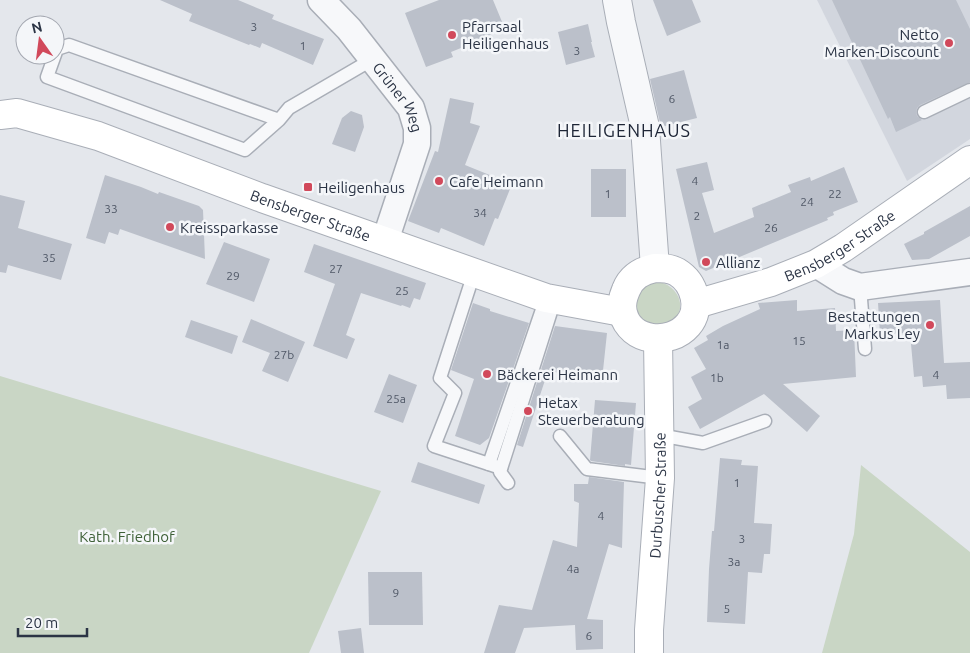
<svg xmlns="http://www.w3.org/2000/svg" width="970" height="653" font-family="Ubuntu,sans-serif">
<rect width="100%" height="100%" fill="#e4e7ec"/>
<path fill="#d2d6de" d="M817,0H970V139L907,181Z"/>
<g fill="#c9d6c5">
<path d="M659,282C675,285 686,302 677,317C675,320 672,324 668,325C663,327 650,324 644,324L635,313C636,292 637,286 659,282Z"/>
<path d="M0,376L381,491L309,653H0Z"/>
<path d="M861,465L970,552V653H822L854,534Z"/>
</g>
<g fill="#bbc0ca">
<path d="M160,0H238L274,15L272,19L324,39L313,65L262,43L260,48L250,44L249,45L189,21L192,14Z"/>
<path d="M439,0H493L505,29L475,41L476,42L451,52L453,57L426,67L405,13Z"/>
<path d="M653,0H692L701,22L667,36Z"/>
<path d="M832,0H956L970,29V82L920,105L917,108L916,112L917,116L922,120L896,132L890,117L888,119Z"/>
<path d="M588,24L592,42H591L595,57L566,65L558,32Z"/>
<path d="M684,70L697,118L661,127L650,79Z"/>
<path d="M450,98L474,103L470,123L480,126L465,165L512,184L498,219L495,218L484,246L441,228L439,233L408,221L435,151L438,152Z"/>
<path d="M351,111L362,115L364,127L355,152L332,144L342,118Z"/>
<path d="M707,162L714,190L702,193L714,233L754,217L752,208L791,192L788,185L810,177L811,181L844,167L858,202L833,212L834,215L827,218L828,220L706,271L699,267L676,169Z"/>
<rect x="591" y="169" width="35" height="48"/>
<path d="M105,175L141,187L158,194L159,192L199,206L203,210L205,259L120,229L118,235L109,232L105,244L86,238Z"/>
<path d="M0,195L25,201L18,228L72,244L61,280L8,265L6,273L0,272Z"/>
<path d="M970,206V236L929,259L912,260L904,244L924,234V232Z"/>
<path d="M224,242L270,259L254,302L206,284Z"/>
<path d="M314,244L426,283L420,300L414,298L410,308L402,305L401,306L361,293L346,335L355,339L347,359L313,346L335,284L304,272Z"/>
<path d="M797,300V311L835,308L836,331L854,330L856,377L783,384L820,416L807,432L764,394L700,429L688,407L702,399L691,377L706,369L694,348L708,340L706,336L723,326L760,309L758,303Z"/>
<path d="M940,300L944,363L970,362V398L947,399L946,385L923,387L922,376L914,377L910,333L880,334L878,303Z"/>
<path d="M473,303L490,309V311L529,323L489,438L480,445L455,436L474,379L451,370Z"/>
<path d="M251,319L305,342L288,382L262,371L270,353L242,342Z"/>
<path d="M191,320L238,336L232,354L185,337Z"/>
<path d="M555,326L607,333L602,380L548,371L523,447L517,445Z"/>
<path d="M389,374L417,385L403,423L374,412Z"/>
<path d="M595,400L636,403L631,465L625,464V466L591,461L590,460Z"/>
<path d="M720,458L742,460L741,465L758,466L754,523L772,524L770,554H764L762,573L748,572L745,624L707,622L709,569L712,531H714Z"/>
<path d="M418,462L485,485L479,504L411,482Z"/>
<path d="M589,477L624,482L622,548L609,544L587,619L603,620V649L576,650L575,625L524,628L515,653H484L499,605L532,610L553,540L577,547L579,503L574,501V484H588Z"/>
<path d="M368,572H422L423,625H369Z"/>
<path d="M361,628L364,653H341L338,631Z"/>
</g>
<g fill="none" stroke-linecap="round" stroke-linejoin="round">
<defs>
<g id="service">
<path d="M924,112L970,90"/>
<path d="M279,120L69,45L57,49L47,77L245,150L279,120L289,108L373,59"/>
<path d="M474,273L440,378L455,393L434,446L501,468"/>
<path d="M860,287L865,349"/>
<path d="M659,435L703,443L765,421"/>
<path d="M560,436L587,469L660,478"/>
<path d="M489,464L546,298"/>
<path d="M508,483L500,472L555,299"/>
</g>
<g id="minor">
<path id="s1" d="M321,0L349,29L411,108L417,128V144L385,241"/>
<path d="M816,264L843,281L860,287L970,272"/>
</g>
<path id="tertiary" d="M617,0L621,22L645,127L655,268"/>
<g id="secondary">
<path id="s2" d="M0,115L17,113L98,136L262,198L546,298L622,312"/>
<path d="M655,268C662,268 670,268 677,272C695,283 702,309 688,325C670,346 630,342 623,313C621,306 623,297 626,290C631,277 641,271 655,268Z"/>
<path id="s3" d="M696,304L771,282L816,264L843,248L970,160"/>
<path id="s4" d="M649,653V630L660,478L658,339"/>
</g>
</defs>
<use href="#service" stroke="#a9aeb7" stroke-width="15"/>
<use href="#minor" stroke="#a9aeb7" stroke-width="29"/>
<use href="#tertiary" stroke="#a9aeb7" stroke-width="30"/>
<use href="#secondary" stroke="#a9aeb7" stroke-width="30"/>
<use href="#service" stroke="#f7f8fa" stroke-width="12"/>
<use href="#minor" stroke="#f7f8fa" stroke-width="26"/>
<use href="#tertiary" stroke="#f7f8fa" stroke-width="28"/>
<use href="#secondary" stroke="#fff" stroke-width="28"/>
</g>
<g fill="#d1495b" stroke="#f4f6f9" stroke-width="2">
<circle cx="452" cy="35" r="5"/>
<circle cx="949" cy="43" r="5"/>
<circle cx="439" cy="181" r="5"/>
<rect x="303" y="182" width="10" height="10" rx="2.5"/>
<circle cx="170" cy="227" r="5"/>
<circle cx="706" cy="262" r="5"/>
<circle cx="930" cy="325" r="5"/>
<circle cx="487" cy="374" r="5"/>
<circle cx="528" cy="411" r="5"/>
</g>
<g text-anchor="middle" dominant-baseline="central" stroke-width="5" stroke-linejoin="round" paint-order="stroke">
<g font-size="12" fill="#4f5766">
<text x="254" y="26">3</text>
<text x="303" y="45">1</text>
<text x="577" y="50">3</text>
<text x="672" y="98">6</text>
<text x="695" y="180">4</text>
<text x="608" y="193">1</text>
<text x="835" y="193">22</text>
<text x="807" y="201">24</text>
<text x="111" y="208">33</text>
<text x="480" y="212">34</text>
<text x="697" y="215">2</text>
<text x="771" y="227">26</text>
<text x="49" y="257">35</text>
<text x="336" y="268">27</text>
<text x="233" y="275">29</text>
<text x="402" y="290">25</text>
<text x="799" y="340">15</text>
<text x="723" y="344">1a</text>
<text x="284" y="354">27b</text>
<text x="936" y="374">4</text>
<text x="717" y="377">1b</text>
<text x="396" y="398">25a</text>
<text x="737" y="482">1</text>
<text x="601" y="515">4</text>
<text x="742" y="538">3</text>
<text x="734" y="561">3a</text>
<text x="573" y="568">4a</text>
<text x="396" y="592">9</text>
<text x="727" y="608">5</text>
<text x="589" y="635">6</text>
</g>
<g font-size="15" fill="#2b3445" stroke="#f4f6f9" text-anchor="start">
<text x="462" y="26">Pfarrsaal<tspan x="462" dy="17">Heiligenhaus</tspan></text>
<text x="939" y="34" text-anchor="end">Netto<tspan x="939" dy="17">Marken-Discount</tspan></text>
<text x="449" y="181">Cafe Heimann</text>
<text x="318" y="187">Heiligenhaus</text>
<text x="180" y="227">Kreissparkasse</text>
<text x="716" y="262">Allianz</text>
<text x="920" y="316" text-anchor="end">Bestattungen<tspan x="920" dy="17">Markus Ley</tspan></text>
<text x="497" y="374">Bäckerei Heimann</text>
<text x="538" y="402">Hetax<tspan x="538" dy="17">Steuerberatung</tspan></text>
</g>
<g font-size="15" fill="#2b3445" stroke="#f4f6f9">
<text stroke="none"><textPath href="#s1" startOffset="125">Grüner Weg</textPath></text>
<text stroke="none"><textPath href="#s2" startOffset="328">Bensberger Straße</textPath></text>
<text stroke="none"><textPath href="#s3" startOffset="156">Bensberger Straße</textPath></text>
<text stroke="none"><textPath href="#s4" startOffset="158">Durbuscher Straße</textPath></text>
</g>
<g font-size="15" fill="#3f6138" stroke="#f4f6f9">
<text x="127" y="536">Kath. Friedhof</text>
</g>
<g font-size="18" letter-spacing="1" fill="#1d2536" stroke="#f4f6f9">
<text x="624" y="130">HEILIGENHAUS</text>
</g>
</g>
<g transform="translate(40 40) rotate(346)"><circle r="24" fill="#f4f6f9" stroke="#a4a8b1"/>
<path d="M0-4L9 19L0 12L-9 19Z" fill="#d1495b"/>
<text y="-8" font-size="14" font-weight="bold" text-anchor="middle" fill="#2b3445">N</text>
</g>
<path d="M18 628v8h69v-8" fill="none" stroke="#2b3445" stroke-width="2.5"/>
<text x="25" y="628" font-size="15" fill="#2b3445" stroke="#f4f6f9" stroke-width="4" paint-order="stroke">20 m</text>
</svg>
